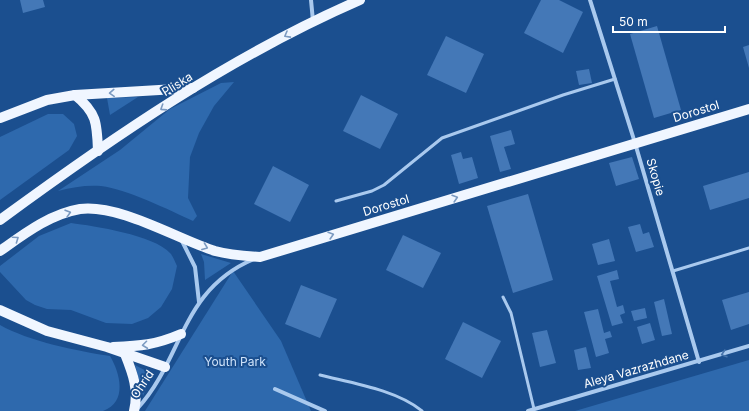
<svg xmlns="http://www.w3.org/2000/svg" width="749" height="411" font-family="Inter,sans-serif">
<rect width="100%" height="100%" fill="#1b4f8f"/>
<g fill="#2e69ad">
<path d="M234,82L214,106L199,133L190,157L188,198L197,216L193,221C169,210 127,189 101,186C86,185 73,187 58,191L120,150L170,109L221,83Z"/>
<path d="M138,97L110,115L107,98Z"/>
<path d="M48,114H63L74,124L77,136L69,150L0,200V137Z"/>
<path d="M71,223C94,226 154,235 170,253C173,256 175,262 177,266L172,289L161,307L148,318L132,324L106,323L71,310L47,309L35,305L26,300L0,272V266L39,236Z"/>
<path d="M201,254L231,263L205,280L204,262Z"/>
<path d="M233,271L281,341L311,411H145Z"/>
<path d="M0,325C28,341 77,351 110,356C120,373 128,402 103,411H0Z"/>
<path d="M749,360V411H575Z"/>
<path d="M135,365L152,374L143,396Z"/>
</g>
<g fill="#4478b7">
<path d="M20,0H43L45,7L23,13Z"/>
<path d="M541,0H559L583,12L563,53L524,33Z"/>
<path d="M657,26L681,110L654,118L630,34Z"/>
<path d="M446,36L484,54L466,93L427,75Z"/>
<path d="M749,45V68L743,47Z"/>
<path d="M589,69L592,83L579,85L576,71Z"/>
<path d="M361,95L398,114L380,149L343,131Z"/>
<path d="M511,130L515,144L504,147L511,169L500,172L490,136Z"/>
<path d="M461,152L463,159L472,157L478,178L459,184L451,155Z"/>
<path d="M632,157L639,179L616,186L609,163Z"/>
<path d="M273,166L309,185L290,222L254,204Z"/>
<path d="M749,172V198L710,210L703,186Z"/>
<path d="M528,194L553,280L513,293L487,206Z"/>
<path d="M640,224L643,234L649,232L654,247L636,252L628,227Z"/>
<path d="M403,235L441,253L423,288L386,270Z"/>
<path d="M609,239L615,261L598,265L592,244Z"/>
<path d="M617,270L619,279L610,281L617,307L623,305L625,313L620,315L623,323L612,326L597,276Z"/>
<path d="M301,285L337,299L320,338L285,324Z"/>
<path d="M749,292V324L731,330L722,300Z"/>
<path d="M664,299L672,334L662,336L654,302Z"/>
<path d="M645,308L647,318L634,321L631,311Z"/>
<path d="M598,309L604,333L610,331L612,337L605,339L609,353L596,357L584,312Z"/>
<path d="M463,322L501,341L482,378L445,359Z"/>
<path d="M650,323L655,340L642,344L637,327Z"/>
<path d="M547,330L556,363L540,367L532,333Z"/>
<path d="M586,347L591,368L578,370L574,350Z"/>
</g>
<g fill="none" stroke-linecap="round" stroke-linejoin="round">
<g stroke="#a9c9ee" stroke-width="3">
<path d="M336,201L372,191L384,185L442,138L563,95L615,79"/>
<path d="M673,271L749,248"/>
<path d="M503,297L511,313L534,409"/>
<path d="M320,375C352,383 397,390 422,411"/>
</g>
<g stroke="#a9c9ee" stroke-width="4">
<path d="M311,0L313,21"/>
<path d="M590,0L635,143L699,362"/>
<path d="M182,241L195,267L199,302"/>
<path d="M275,389L325,411"/>
<path d="M137,409C184,358 180,290 254,259"/>
<path d="M528,411L749,346"/>
</g>
<g stroke="#f0f6ff" stroke-width="10">
<path d="M75,95C97,113 97,123 98,151"/>
<path d="M0,118L47,100L75,95L193,88"/>
<path d="M0,220C113,137 231,56 360,0"/>
<path d="M0,251C24,234 50,214 80,209C120,204 177,239 215,251C230,255 245,256 260,257L749,109"/>
<path d="M0,310L47,331L107,347L165,367"/>
<path d="M113,347C141,346 155,345 181,334"/>
<path d="M125,354C133,374 139,390 134,411"/>
</g>
</g>
<defs><path id="oneway-chevron" d="M-2-3.5L2.5 0L-2 3.5" fill="none" stroke-width="1.6" stroke-linecap="round" stroke-linejoin="round"/></defs>
<g stroke="#7b9ac1">
<use href="#oneway-chevron" transform="translate(287 35) rotate(151)"/>
<use href="#oneway-chevron" transform="translate(112 93) rotate(177)"/>
<use href="#oneway-chevron" transform="translate(163 108) rotate(147)"/>
<use href="#oneway-chevron" transform="translate(455 198) rotate(-17)"/>
<use href="#oneway-chevron" transform="translate(68 213) rotate(-16)"/>
<use href="#oneway-chevron" transform="translate(331 235) rotate(-17)"/>
<use href="#oneway-chevron" transform="translate(16 239) rotate(-35)"/>
<use href="#oneway-chevron" transform="translate(205 247) rotate(21)"/>
<use href="#oneway-chevron" transform="translate(145 345) rotate(173)"/>
</g>
<use stroke="#4674ac" href="#oneway-chevron" transform="translate(724 354) rotate(163)"/>
<g text-anchor="middle" dominant-baseline="central" stroke-width="4" stroke-linejoin="round" paint-order="stroke">
<g font-size="12" fill="#fff" stroke="#1b4f8f">
<text transform="translate(177 84) rotate(-32)">Pliska</text>
<text transform="translate(696 111) rotate(-17)">Dorostol</text>
<text transform="translate(656 177) rotate(74)">Skopie</text>
<text transform="translate(386 205) rotate(-17)">Dorostol</text>
<text transform="translate(636 369) rotate(-16)">Aleya Vazrazhdane</text>
<text transform="translate(142 384) rotate(-56)">Ohrid</text>
</g>
<g font-size="12" fill="#cfe3fa" stroke="#1b4f8f">
<text x="235" y="361">Youth Park</text>
</g>
</g>
<path d="M613 26v6h112v-6" fill="none" stroke="#ffffff" stroke-width="2"/>
<text x="619" y="26" font-size="12" fill="#ffffff" stroke="#1b4f8f" stroke-width="3" paint-order="stroke">50 m</text>
</svg>
